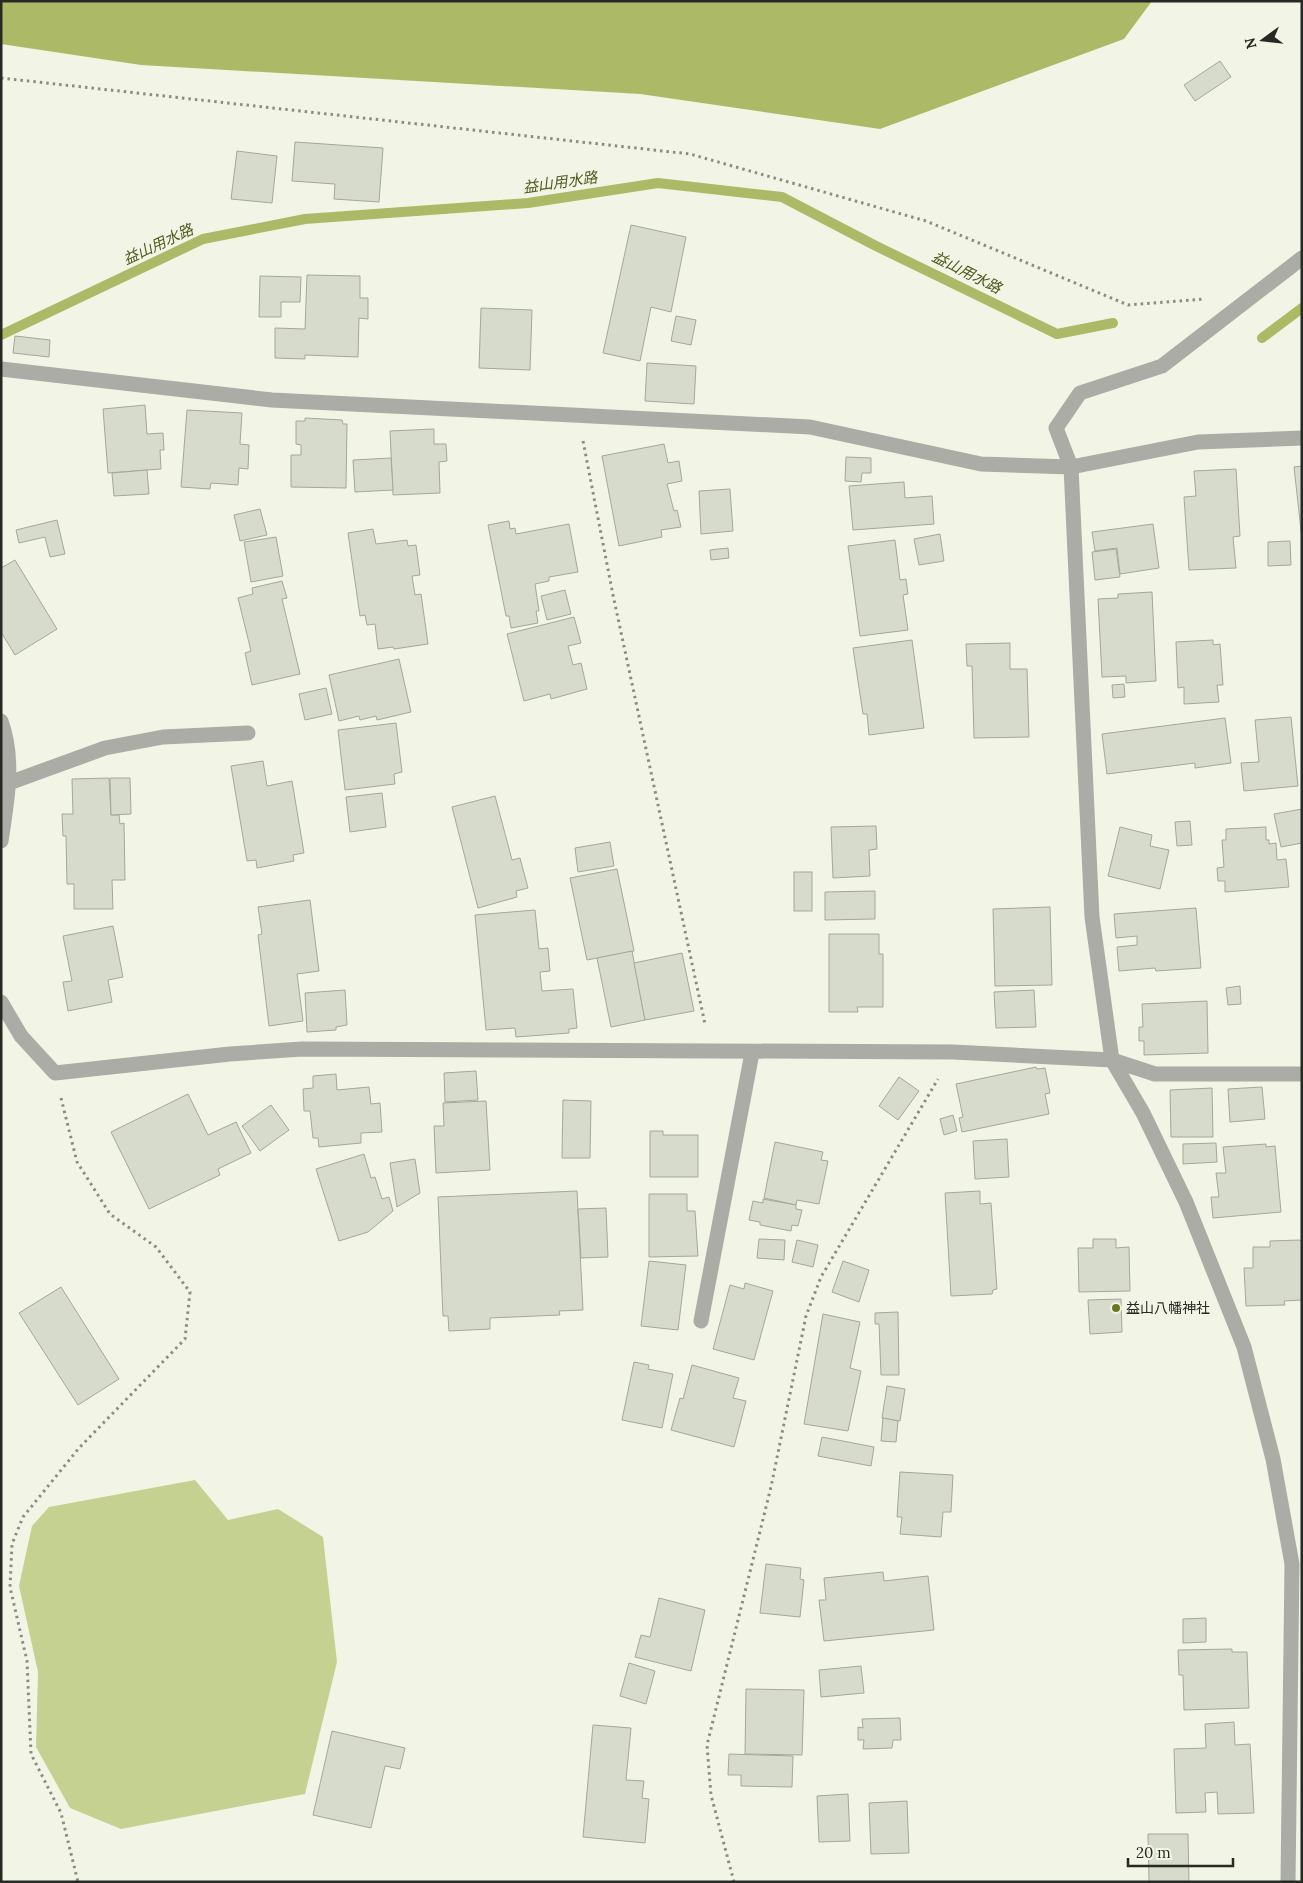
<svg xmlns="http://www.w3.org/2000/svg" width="1303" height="1883" font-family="Lora,'Noto Sans JP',serif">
<rect width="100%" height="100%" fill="#f2f5e5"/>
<path fill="#c5d191" d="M195,1480L228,1520L278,1509L323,1537L337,1662L305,1794L121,1829L70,1808L36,1747L38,1672L19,1586L32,1526L49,1507Z"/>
<path fill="#acba67" d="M1,1H1152L1124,39L880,129L640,94L141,65L1,44Z"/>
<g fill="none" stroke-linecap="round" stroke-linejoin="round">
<g stroke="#acba67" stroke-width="10">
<path d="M1,335L203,239L305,219L528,203L658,183L782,197L876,246L1057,334L1113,323"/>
<path d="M1262,338L1302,308"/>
</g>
</g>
<g fill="#d7dbcb" stroke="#a5a899">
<path d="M1220,61L1231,77L1195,101L1184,85Z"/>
<path d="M295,142L383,148L379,202L334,199L335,184L292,181Z"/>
<path d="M237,151L277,156L272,203L231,199Z"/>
<path d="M631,225L686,237L671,312L651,307L640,361L603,353Z"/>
<path d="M307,275L360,276V298H368V319L359,318L358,357L305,355V359L275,358V328L305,329Z"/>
<path d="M260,276L301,277L300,302H281V317H259Z"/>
<path d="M481,308L532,310L530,370L479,368Z"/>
<path d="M676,316L696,320L691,345L671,341Z"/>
<path d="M15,336L50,340L49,357L13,353Z"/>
<path d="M647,363L696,366L694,404L645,401Z"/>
<path d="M145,405L147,434L163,433L164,450H160L161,469L108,473L103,409Z"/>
<path d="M187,410L242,413L240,444L249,445L248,469L239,468L238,485L211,483L210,489L181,487Z"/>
<path d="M305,418L342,420L343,424H347L346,488L291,487V455H301V445L296,444V421H305Z"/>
<path d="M434,429V444H446L447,461L439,462L440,493L393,495L390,431Z"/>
<path d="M664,444L668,463L679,461L682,481L667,484L674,511L677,510L681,527L661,530L662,537L619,546L602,456Z"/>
<path d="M846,457L871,458V473H862L861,482L845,481Z"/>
<path d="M391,458L393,490L355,492L353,460Z"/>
<path d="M1302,466V539L1294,467Z"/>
<path d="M1236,469L1240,536L1233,537L1236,568L1189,570L1184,497L1196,496L1194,471Z"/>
<path d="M147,470L149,494L114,496L112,473Z"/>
<path d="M904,482L905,498L932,496L934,524L853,530L849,486Z"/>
<path d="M730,489L733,531L701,534L699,491Z"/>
<path d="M260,509L267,535L240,541L234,515Z"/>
<path d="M57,520L65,554L50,557L45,537L19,543L16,530Z"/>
<path d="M509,521L510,529L515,528L516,534L569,524L578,572L549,577V581L535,584L539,611H536L538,623L511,628L509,616H506L488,525Z"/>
<path d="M1153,524L1159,568L1120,574L1117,548L1095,551L1092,532Z"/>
<path d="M373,529L376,544L407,540L408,546L416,545L420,575L412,576L415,595L421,594L428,644L394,649L393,647L378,649L375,624L367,625L365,615L360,616L348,533Z"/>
<path d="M940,534L944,561L919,565L914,539Z"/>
<path d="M276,537L283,576L251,582L244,542Z"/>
<path d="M895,540L900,580L906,579L908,594L903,595L908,630L860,636L848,546Z"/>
<path d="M1290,541L1291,565L1268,566V542Z"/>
<path d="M728,548L729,558L711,560L710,550Z"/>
<path d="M1116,549L1120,577L1095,580L1092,552Z"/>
<path d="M15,560L57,629L15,655L1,632V568Z"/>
<path d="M282,581L287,598L282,599L300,674L252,685L245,653L251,651L238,598L253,594L252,588Z"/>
<path d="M565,590L571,614L547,620L541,596Z"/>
<path d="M1152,592L1156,681L1126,683V676L1102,677L1098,599L1118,598V594Z"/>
<path d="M574,617L581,643L568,646L573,665L581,663L587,689L551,699L550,694L524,701L507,634Z"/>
<path d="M912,640L924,728L869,735L867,714H863L853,648Z"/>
<path d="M1213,640V645L1220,644L1223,685H1217L1219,702L1184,704V687L1178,688L1176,642Z"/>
<path d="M1010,643V669H1027L1029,737L974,738L972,666H967L966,644Z"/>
<path d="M399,659L411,712L377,720L376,716L360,720L359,716L339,721L329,675Z"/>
<path d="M1124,684L1125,697L1113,698L1112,685Z"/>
<path d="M326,688L332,714L305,720L299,694Z"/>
<path d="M1291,717L1298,786L1244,791L1241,763L1259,762L1255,720Z"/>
<path d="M1225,718L1231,763L1195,768V763L1107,774L1102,734Z"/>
<path d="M396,723L402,772L394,774L395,784L345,790L338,730Z"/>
<path d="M263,761L267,786L292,781L304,853L293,855L294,861L257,868L256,860L247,861L231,766Z"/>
<path d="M109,778L111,815H119L120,824L124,823L125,880H112L113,909H74V884H67L66,836H63L62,814H73L72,779Z"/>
<path d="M110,778H130L131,814L111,815Z"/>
<path d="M382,793L386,827L350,832L346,797Z"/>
<path d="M495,796L512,860L520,858L528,888L516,891L517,897L478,908L452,807Z"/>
<path d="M1302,809V843L1281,847L1274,814Z"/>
<path d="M1190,821L1192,845L1177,846L1175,822Z"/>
<path d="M876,826L877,849L869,850L870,876L833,878L831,827Z"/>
<path d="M1120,827L1152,835L1150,846L1169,850L1160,889L1108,876Z"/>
<path d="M1266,827V840H1269V844L1276,843L1277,860L1286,859L1289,887L1225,892V881H1218L1217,868L1224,867L1222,840H1226V829Z"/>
<path d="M610,842L614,866L578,872L575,848Z"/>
<path d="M617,869L634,951L587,960L570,878Z"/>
<rect x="794" y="872" width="18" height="39"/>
<path d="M875,891V919L825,920V892Z"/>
<path d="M310,900L319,971L297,974L303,1021L269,1026L258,935L262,934L258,907Z"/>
<path d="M1050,907L1052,985L995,986L993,909Z"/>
<path d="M1196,908L1201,968L1156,971L1155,968L1119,971L1117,947L1137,945V936L1116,938L1114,914Z"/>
<path d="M535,910L539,949L548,948L550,971L540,972L542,991L573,989L577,1028L569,1029V1033L516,1037L515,1028L486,1030L475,915Z"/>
<path d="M113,926L123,977L108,980L112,1002L68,1011L63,982L72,981L63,936Z"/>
<path d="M829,934H879V954H883V1007H857L858,1012H829Z"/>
<path d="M632,951L645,1020L611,1027L597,958Z"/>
<path d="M682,953L694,1011L645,1020L634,963Z"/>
<path d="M1240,986L1241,1004L1228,1005L1226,988Z"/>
<path d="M345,990L347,1025L336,1027V1030L307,1032L305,993Z"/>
<path d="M1034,990L1036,1027L996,1028L994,992Z"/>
<path d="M1207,1001L1208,1053L1144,1055V1041H1139V1027H1143L1142,1004Z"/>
<path d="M1036,1067L1037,1069L1045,1068L1050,1093L1045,1094L1049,1114L962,1132L959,1118L963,1117L956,1084Z"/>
<path d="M476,1071L478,1100L445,1102L444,1073Z"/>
<path d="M336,1074L337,1090L369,1087L371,1104L380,1103L382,1132L361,1133V1143L319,1147L318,1138H313L310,1111H304L303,1089L313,1088V1076Z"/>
<path d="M899,1077L919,1091L898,1120L879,1106Z"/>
<path d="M1262,1087L1265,1119L1230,1122L1228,1089Z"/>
<path d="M1212,1088L1213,1137H1171L1170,1090Z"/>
<path d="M188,1094L208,1135L236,1122L251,1153L218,1169L220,1175L149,1209L111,1132Z"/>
<path d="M563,1100L591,1101L590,1158H562Z"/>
<path d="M486,1101L490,1170L436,1173L434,1126H444L443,1103Z"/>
<path d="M271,1105L289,1130L260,1151L242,1126Z"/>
<path d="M953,1115L957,1131L944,1135L940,1119Z"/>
<path d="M650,1131H663V1135H698V1177H650Z"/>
<path d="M1007,1139L1009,1177L975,1179L973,1141Z"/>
<path d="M775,1142L823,1152L821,1160L828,1161L819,1204L797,1200L796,1205L764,1198Z"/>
<path d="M1216,1143L1217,1162L1183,1164V1144Z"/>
<path d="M1266,1144V1147L1275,1146L1281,1212L1213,1218L1211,1197H1219L1216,1173H1226L1223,1147Z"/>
<path d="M364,1154L371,1178L375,1177L382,1199L389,1197L393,1211L368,1232L339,1241L316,1169Z"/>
<path d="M415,1159L420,1193L397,1207L390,1163Z"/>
<path d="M577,1191L583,1310L559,1311L560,1315L490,1318V1329L449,1331L448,1316H443L438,1197Z"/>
<path d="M980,1191V1204L991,1203L997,1289L993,1290L992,1294L951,1296L945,1193Z"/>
<path d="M649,1194H687V1211H695L698,1256L649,1257Z"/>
<path d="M763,1199L796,1205V1209L802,1210L798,1226L792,1225L791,1231L760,1225V1222L749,1220L753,1201L763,1203Z"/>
<path d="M606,1208L608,1257L581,1258L578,1209Z"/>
<path d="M759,1239L785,1240L784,1260L757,1258Z"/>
<path d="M1093,1239H1116V1248L1129,1247L1130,1291L1079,1292L1078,1248H1093Z"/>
<path d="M797,1240L818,1245L813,1267L792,1262Z"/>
<path d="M1300,1240L1302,1243V1300L1284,1301L1285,1305L1246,1306L1244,1268H1253V1247H1270V1241Z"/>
<path d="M649,1261L686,1265L678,1330L641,1326Z"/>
<path d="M843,1261L869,1270L859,1302L832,1292Z"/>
<path d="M745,1283L773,1291L754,1360L713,1349L730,1285L744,1289Z"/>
<path d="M61,1287L119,1379L78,1405L19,1313Z"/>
<path d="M1121,1299L1122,1332L1090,1334L1088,1300Z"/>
<path d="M898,1312L899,1375H881L879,1324H875V1313Z"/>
<path d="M823,1314L860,1322L850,1368L861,1371L848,1431L804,1424Z"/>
<path d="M634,1362L649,1365L648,1369L673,1374L662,1428L622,1420Z"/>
<path d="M692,1365L739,1378L733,1398L746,1401L734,1447L671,1430L680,1398L683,1399Z"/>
<path d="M887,1386L905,1389L900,1421L882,1418Z"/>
<path d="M883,1418L898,1421L896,1442L881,1441Z"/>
<path d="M822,1437L874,1447L871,1466L818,1456Z"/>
<path d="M900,1472L953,1475L951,1512H943L941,1537L900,1534L902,1517H897Z"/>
<path d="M766,1564L801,1568L800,1579L804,1580L800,1617L760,1613Z"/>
<path d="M883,1572L884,1581L928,1576L934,1630L824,1641L819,1600H826L824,1578Z"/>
<path d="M659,1598L705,1610L691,1671L635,1657L641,1635L650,1637Z"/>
<path d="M1206,1618V1642L1183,1643V1619Z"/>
<path d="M1232,1649V1652H1247L1249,1708L1184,1710L1183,1675H1179L1178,1650Z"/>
<path d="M629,1663L655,1671L646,1704L620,1696Z"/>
<path d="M861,1666L864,1693L821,1697L819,1670Z"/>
<path d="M746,1689L804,1690L802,1755L745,1754Z"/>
<path d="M900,1718L901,1740H893L892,1748L863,1749L864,1740H858V1727L863,1728L862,1719Z"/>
<path d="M1234,1722L1235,1745L1250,1744L1254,1813L1218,1814L1217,1792L1205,1793L1206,1812L1176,1813L1174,1749L1206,1748L1205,1724Z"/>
<path d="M593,1725L631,1728L626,1780L644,1781L642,1798L649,1799L645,1843L583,1837Z"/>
<path d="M332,1731L405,1748L400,1769L385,1766L371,1828L313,1815Z"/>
<path d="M729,1754L793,1756L792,1787L741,1786V1775H728Z"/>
<path d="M848,1794L850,1841L819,1842L817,1796Z"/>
<path d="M907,1801L909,1853L871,1854L869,1803Z"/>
<path d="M1148,1834H1188L1189,1882H1149Z"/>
</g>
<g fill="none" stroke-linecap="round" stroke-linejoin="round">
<g stroke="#8a8d82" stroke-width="3" stroke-dasharray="2.5 4" stroke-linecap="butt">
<path d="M1,78L690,154L926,221L1128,305L1205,299"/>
<path d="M583,441L613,595L705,1024"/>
<path d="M61,1098L77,1162L110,1214L156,1247L190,1292L185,1339L79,1448L23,1517L12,1544L10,1587L27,1661L31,1754L61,1813L78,1882"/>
<path d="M734,1882L711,1795L707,1745L771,1487L806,1316L821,1277L938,1079"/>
</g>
<g stroke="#aaaca5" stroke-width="15">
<path d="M1,369L272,400L810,427L981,464L1071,467L1198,442L1302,438"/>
<path d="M1,721C15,759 7,802 1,841"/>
<path d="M9,783L105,748L163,737L248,733"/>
<path d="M1,1002L21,1036L55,1073L230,1054L302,1049L953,1052L1112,1060L1155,1074H1302"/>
<path d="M701,1321L752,1053"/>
<path d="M1288,1882L1292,1564L1273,1459L1244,1347L1186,1202L1143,1113L1112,1060L1092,917L1071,467L1056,428L1080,393L1162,366L1302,258"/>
</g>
</g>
<circle fill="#6b7722" stroke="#f2f5e5" stroke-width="2" cx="1116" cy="1308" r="5"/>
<g text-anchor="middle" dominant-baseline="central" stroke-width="4" stroke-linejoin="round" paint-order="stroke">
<g font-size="14" fill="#272923" stroke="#f2f5e5" text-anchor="start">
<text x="1126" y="1308">益山八幡神社</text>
</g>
<g font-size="15" font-style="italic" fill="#50591d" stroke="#f2f5e5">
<text transform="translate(560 182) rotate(-8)">益山用水路</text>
<text transform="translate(158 244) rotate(-25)">益山用水路</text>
<text transform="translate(967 272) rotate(27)">益山用水路</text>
</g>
</g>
<rect width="1303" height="1883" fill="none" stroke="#272923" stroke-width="5"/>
<g transform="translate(1263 40) rotate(255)" stroke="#f2f5e5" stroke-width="4" paint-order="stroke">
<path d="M0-4L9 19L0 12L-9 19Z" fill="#272923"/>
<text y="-8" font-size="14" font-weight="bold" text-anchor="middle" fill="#272923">N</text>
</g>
<path d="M1128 1858v8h105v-8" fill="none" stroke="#272923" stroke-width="2.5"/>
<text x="1136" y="1858" font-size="15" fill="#272923" stroke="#f2f5e5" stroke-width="4" paint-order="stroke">20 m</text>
</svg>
